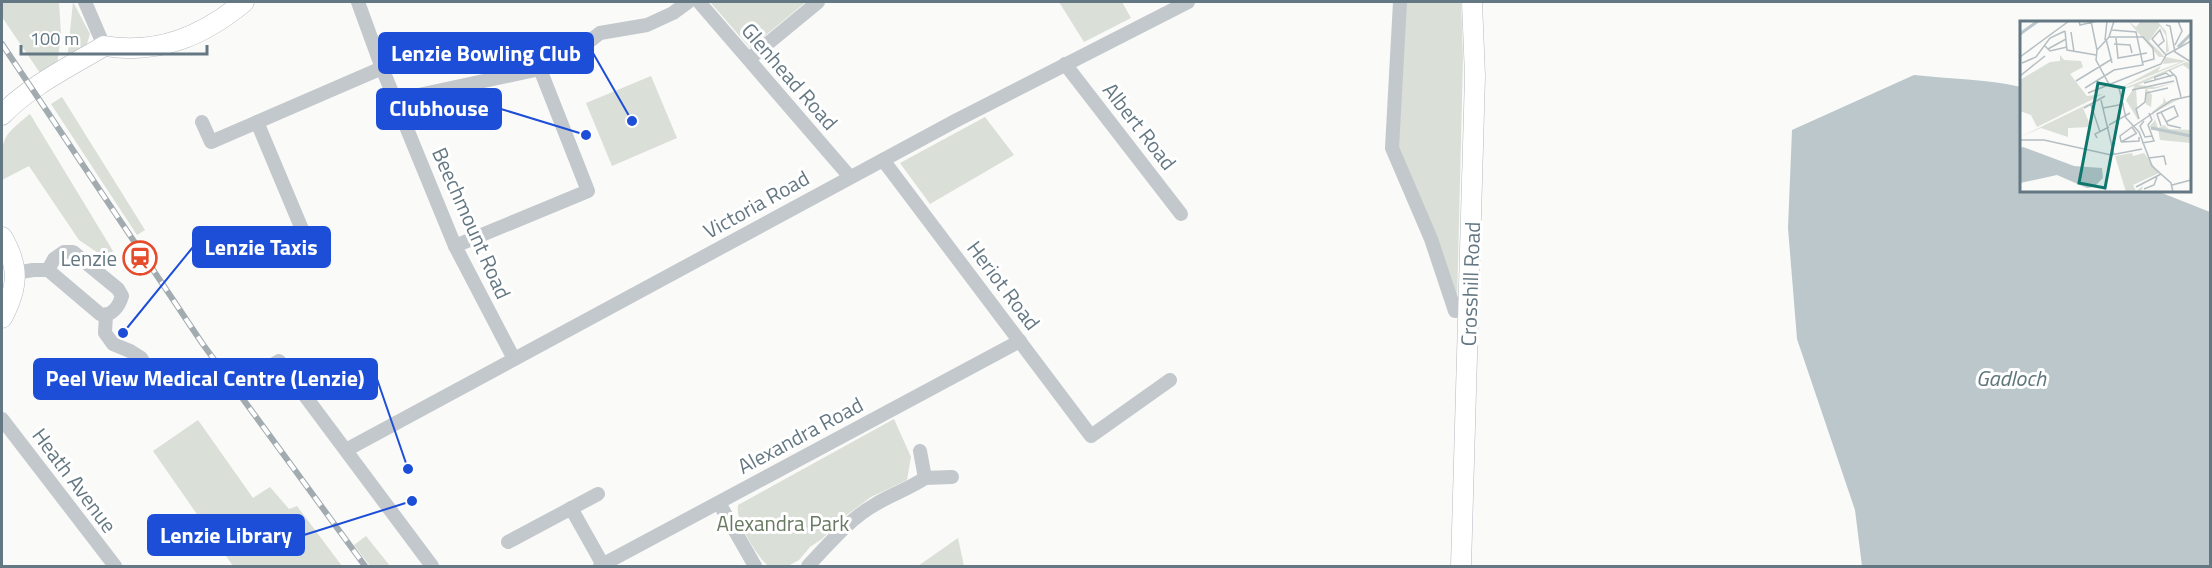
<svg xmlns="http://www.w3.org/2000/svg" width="2212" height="568" font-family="'Titillium Web',sans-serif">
<rect width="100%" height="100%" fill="#fafaf8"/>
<g fill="#dadfd7">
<path d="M2,2H59L61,34L57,66L42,76L2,17Z"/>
<path d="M73,2L90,34L86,47L67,61Z"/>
<path d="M710,2H806L750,48Z"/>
<path d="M1059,2H1122L1131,18L1084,42Z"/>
<path d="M1406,2H1461L1463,58L1457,304L1396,148Z"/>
<path d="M651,76L677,138L612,166L586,103Z"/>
<path d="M62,97L145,230L137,235L51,104Z"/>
<path d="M30,114L113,251L107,259L79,240L29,166L2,180C1,139 0,138 30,114Z"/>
<path d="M985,117L1014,155L930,204L900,163Z"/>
<path d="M894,419L911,457L907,480L871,497L844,517L822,539L810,547L799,560L788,566L767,565C755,553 735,521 738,505Z"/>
<path d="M198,420L253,498L270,487L289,509L297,506L342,566H233L153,451Z"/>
<path d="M366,536L390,566H370L354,545Z"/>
<path d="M958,538L964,566H918Z"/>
</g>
<path fill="#bbc7cb" d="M1914,75C1950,79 1986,79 2021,87L2022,190L2157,191L2210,212V566H1862L1855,510L1797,339L1788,228L1792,130Z"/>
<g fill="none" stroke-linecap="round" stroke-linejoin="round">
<defs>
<g id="secondary">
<path d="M2,115C28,87 71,66 104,46C158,55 203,36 244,2"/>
<path d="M2,237C20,267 18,288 2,318"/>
<path d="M1461,566L1475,76L1472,2"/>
</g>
</defs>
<use href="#secondary" stroke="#b3babf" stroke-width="21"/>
<g stroke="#c3c8cc" stroke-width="14">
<path d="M85,2L104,46"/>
<path d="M358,2L382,68L455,246L514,359"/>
<path d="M699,2L850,177"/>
<path d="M1400,2L1392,148L1431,239L1455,311"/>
<path d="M749,59L818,2"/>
<path d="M1065,64L1181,214"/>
<path d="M395,100L540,69L567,59L600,33L647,25L673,13L688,2"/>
<path d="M202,122L211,142L382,68"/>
<path d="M257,122L304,234"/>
<path d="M883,160L1091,436L1170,380"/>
<path d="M455,246L588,191L540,69"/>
<path d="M15,273L33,270H48L100,314C112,317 119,306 122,296L118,289L73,252H64L54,259L48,270"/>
<path d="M106,315L105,333L113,344L130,351L141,358L161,389"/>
<path d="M241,373L255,375L279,361L432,566"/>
<path d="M2,419L115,566"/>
<path d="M346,450L957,120L1188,2"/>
<path d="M920,451L925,478L952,477"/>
<path d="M719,503L755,566"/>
<path d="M571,508L603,565"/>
<path d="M508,542L598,494"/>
<path d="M600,566L1020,341"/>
<path d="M808,566C829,544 849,519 876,504C892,494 909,489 925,478"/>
</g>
<use href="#secondary" stroke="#fff" stroke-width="20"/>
<defs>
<path id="rail" d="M2,44L202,343L365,566"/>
</defs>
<use href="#rail" stroke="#a2abb0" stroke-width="6"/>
<use href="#rail" stroke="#fff" stroke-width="4" stroke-dasharray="11" stroke-linecap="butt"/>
</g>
<defs>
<symbol id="station-ring" viewBox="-11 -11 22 22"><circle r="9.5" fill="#fff" stroke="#e64b2b" stroke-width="1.5"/><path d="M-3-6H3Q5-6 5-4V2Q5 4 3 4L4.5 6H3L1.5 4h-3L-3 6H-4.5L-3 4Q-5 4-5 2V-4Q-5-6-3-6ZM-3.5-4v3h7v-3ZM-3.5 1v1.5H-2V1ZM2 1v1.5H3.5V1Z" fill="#e64b2b"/></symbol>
</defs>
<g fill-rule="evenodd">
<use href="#station-ring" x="121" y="239" width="38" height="38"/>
</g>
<g text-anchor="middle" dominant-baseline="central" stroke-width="6" stroke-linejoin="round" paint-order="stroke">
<g font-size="21" fill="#647883" stroke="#fff">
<text transform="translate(790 76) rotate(49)">Glenhead Road</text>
<text transform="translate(1140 126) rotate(52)">Albert Road</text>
<text transform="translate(756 204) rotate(-29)">Victoria Road</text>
<text transform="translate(472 223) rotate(66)">Beechmount Road</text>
<text transform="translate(1470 284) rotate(-88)">Crosshill Road</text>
<text transform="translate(1004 285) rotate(53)">Heriot Road</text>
<text transform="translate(800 435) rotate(-28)">Alexandra Road</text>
<text transform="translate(75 480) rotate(53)">Heath Avenue</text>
</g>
<g font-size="21" fill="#647883" stroke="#fff" text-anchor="end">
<text x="117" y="258">Lenzie</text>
</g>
<g font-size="21" fill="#697a63" stroke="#fff">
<text x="783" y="523">Alexandra Park</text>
</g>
<g font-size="22" font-style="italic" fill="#5f767c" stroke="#fff">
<text x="2011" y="378">Gadloch</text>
</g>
</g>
<g transform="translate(2020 21)">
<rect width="171" height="171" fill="#fafaf8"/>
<path d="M108,0L116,6L121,0H137L146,10L149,30L146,32V15L140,5L129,20L145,36L166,40L100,67L141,45L138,50L161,41L143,43L145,36H139ZM40,34L44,39L61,40L63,46L50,53L67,75L83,73L17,106L11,94L0,90V59L30,41L40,40ZM166,41L171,42V50L163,44L118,64L136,66L157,61L134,68H127L132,74L131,86L126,83L125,68H116L118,99L106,79L115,65L100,69ZM144,76L146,81L161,77L133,92L138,107L144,104L149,108L171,109V122L140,119L138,108L129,106L135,99L132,91L143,82ZM70,82L63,87L71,106L48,107V116L21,107L0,116ZM112,132L113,135L124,132L139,152L113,164L116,170L123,165L121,171H106L95,135Z" fill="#dadfd7"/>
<path d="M3,126L54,145L82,147L83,157L74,166L67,167L37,154L0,162V127Z" fill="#bbc7cb"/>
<path fill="none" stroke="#bbc7cb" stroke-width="3" d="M0,13L18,0M158,26L171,13M131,107L171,115"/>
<path fill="none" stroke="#b5bec2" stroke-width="1.5" d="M59,0L60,4L77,0M71,0L77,29M94,0L89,16L77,29L76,39L90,65L99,67L106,97L119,111L132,145L151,162L153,171M146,4L150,5L155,31L171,41M45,10L47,29L76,34M51,11L54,31M89,16H123L133,27L134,38L123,41M96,17L98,37L127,32M86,18L92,42M85,19L87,0M94,23L110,24L112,32M155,24L162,10L158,0M25,25L30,30L47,26M138,25L144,20L140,9L132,18L138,25L146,34M28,28L46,18M0,36L49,0M2,42L16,36L30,17L45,10M149,49L156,56L161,76M0,55L25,35M56,60L92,38M135,60V56L146,52L151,56M124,62L153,54M65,67L94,49L123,44L116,11L92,9M112,69L154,60M68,72L141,43L146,34L171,20M81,79L94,134M71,84L80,111M64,87L85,75M83,87L104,83M141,91L148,104L161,107M119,98L116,88L125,81L126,72L148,67M124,100L120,105L125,116L132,115M89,104L110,92M114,105L152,79L171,75M141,105L137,93L154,85L158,95L146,101M77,117L75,113L89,106M0,119H24L91,134L122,128M101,121L119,120V116M101,121L100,115L112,106L116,112M101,121L117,112M122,122L134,120L128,104L132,99L129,92M129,137L144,135L146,144M152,164L171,159M116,166L141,153M124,168L134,164L137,156"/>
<path fill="#0f766e" fill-opacity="0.15" stroke="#0f766e" stroke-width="3" d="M78,62L104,67L85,167L59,162Z"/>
<rect width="171" height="171" fill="none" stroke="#647883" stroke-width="3"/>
</g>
<path fill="none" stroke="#1d4ed8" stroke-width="2" d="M632 121L593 53M586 135L501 109M123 333L193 247M408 469L377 379M412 501L304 535"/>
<g fill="#1d4ed8" stroke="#fff" stroke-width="2">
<circle cx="632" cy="121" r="6"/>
<circle cx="586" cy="135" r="6"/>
<circle cx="123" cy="333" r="6"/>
<circle cx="408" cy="469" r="6"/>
<circle cx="412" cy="501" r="6"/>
</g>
<g fill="#1d4ed8" stroke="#1d4ed8" stroke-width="2">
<rect x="379" y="33" width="214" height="40" rx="6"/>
<rect x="377" y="89" width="124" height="40" rx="6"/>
<rect x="193" y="227" width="137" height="40" rx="6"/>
<rect x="34" y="359" width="343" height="40" rx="6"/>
<rect x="148" y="515" width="156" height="40" rx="6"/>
</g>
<g font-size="22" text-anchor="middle" font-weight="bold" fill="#fff">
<text x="486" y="61">Lenzie Bowling Club</text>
<text x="439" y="116">Clubhouse</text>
<text x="261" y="255">Lenzie Taxis</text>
<text x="205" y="386">Peel View Medical Centre (Lenzie)</text>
<text x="226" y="543">Lenzie Library</text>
</g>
<rect width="2212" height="568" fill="none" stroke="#647883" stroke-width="6"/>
<path d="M21 45v9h186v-9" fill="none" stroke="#647883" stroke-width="3"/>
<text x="30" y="45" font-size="18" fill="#647883" stroke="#ffffff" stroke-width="4.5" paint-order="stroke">100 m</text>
</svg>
